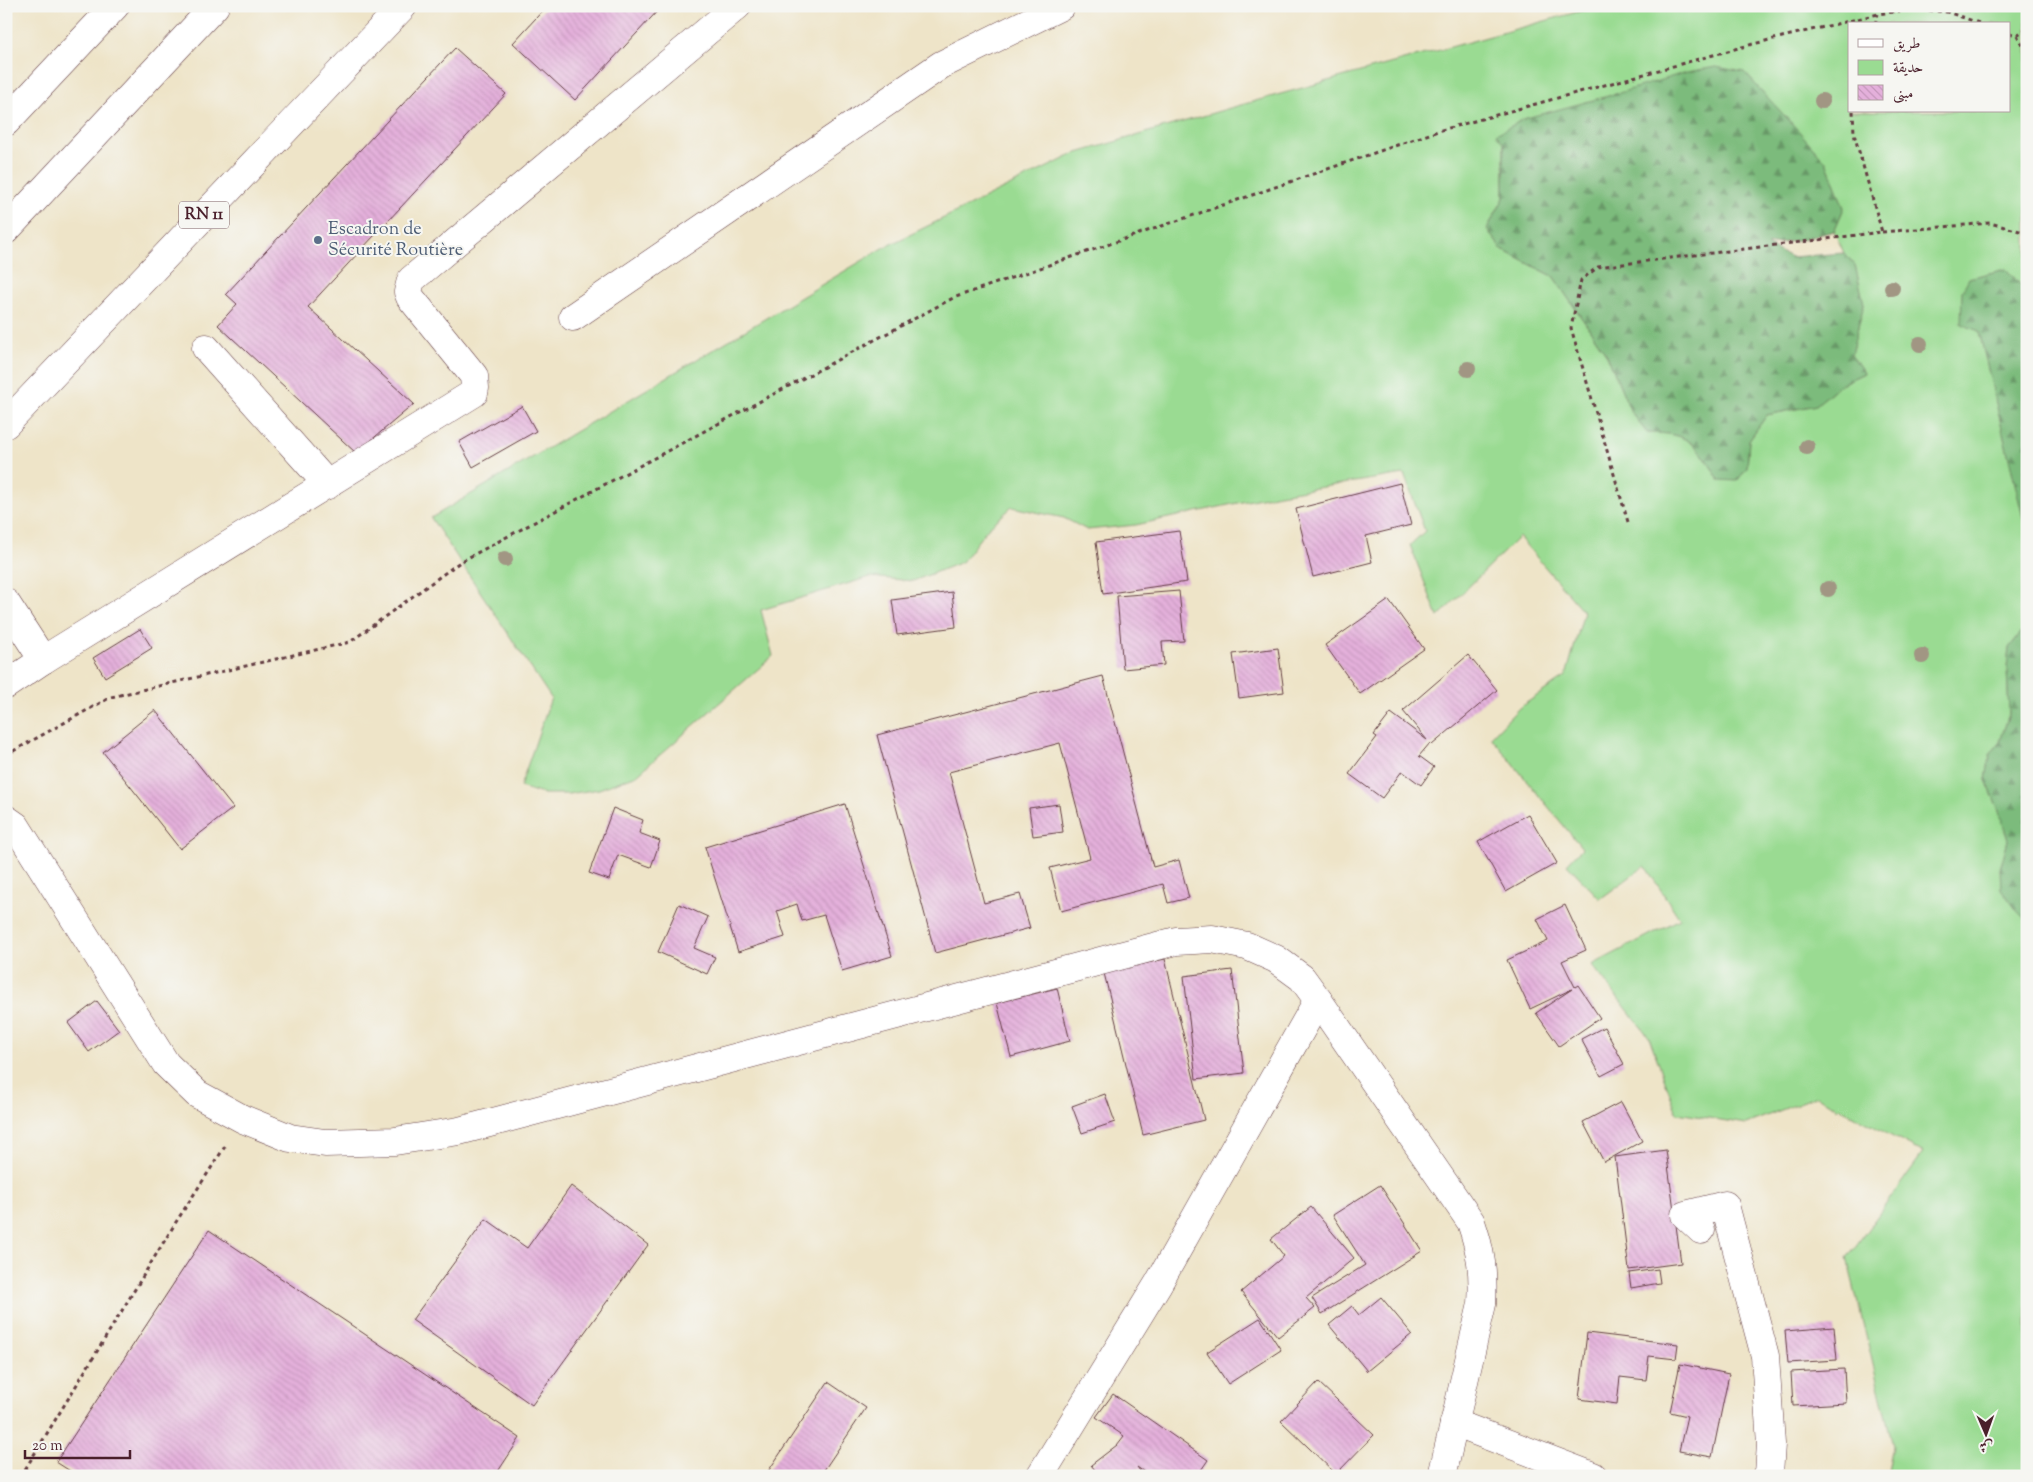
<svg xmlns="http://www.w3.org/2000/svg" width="2033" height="1482" font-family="'Sorts Mill Goudy',Amiri,serif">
<defs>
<pattern id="forest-firs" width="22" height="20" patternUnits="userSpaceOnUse" patternTransform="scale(1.25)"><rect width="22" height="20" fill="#7bbb7c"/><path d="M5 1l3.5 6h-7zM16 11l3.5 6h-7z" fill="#679766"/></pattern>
<pattern id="building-back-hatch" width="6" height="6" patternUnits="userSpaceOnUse" patternTransform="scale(1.25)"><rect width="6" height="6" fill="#e4b0db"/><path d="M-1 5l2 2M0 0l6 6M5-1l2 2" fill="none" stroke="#c597bc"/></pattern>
</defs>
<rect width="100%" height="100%" fill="#f6f6f2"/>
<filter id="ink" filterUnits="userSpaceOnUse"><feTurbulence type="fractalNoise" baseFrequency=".02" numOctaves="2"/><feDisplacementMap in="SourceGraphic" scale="10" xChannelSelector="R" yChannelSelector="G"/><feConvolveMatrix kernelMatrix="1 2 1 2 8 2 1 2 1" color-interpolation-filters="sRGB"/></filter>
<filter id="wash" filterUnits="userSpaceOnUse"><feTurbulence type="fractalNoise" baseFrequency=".0096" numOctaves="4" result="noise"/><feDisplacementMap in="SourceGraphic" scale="20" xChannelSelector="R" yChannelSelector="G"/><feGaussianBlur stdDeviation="1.12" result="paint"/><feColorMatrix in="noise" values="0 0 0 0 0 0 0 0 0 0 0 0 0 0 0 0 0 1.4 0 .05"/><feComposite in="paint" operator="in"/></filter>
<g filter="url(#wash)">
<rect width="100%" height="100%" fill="#eee4c8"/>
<path fill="#9adb92" stroke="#727d5e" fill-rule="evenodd" d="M1599,6H2027V292L2006,269L1969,278L1979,331L2024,521H2027V625L2009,648L2007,668L2009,714L2000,742L1990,755L1986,780L1998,808L2008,840L2000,869L2018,912L2027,921V1476H1887L1893,1446L1847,1258L1923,1153L1817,1096L1746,1124L1677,1113L1649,1037L1592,965L1680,919L1645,866L1600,899L1567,864L1582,848L1491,737L1519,708L1566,676L1584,612L1519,537L1438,617L1410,545L1425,531L1404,474L1279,494L1136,525L1087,530L1064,518L1012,507L987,529L962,562L913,581L870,577L761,610L773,656L637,775L599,789L568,794H543L520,787L551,698L431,518L885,247L1074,154L1230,108ZM1849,24H2009V111H1849ZM1744,72L1826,162L1844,208L1834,231L1844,253L1855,265L1864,304L1851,354L1864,373L1841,384L1816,405L1767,415L1749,440L1747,468L1719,480C1698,445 1690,432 1647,433L1631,412L1607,355L1553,276L1502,250L1487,229L1504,198V143L1586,102L1616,94Z"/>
<g fill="url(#forest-firs)" stroke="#626d54">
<path d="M1716,67L1744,72L1796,128L1826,162L1844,208L1834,231L1800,240L1767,245L1791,257L1844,253L1855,265L1864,304L1851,354L1864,373L1841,384L1816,405L1767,415L1749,440L1747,468L1737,481L1719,480C1698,445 1690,432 1647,433L1631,412L1607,355L1553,276L1502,250L1487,229L1504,198V144L1496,134L1526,118L1616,94L1687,72Z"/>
<path d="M2006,269L2027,292V521L2024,522L1979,331L1961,324L1962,291L1969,278Z"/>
<path d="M2027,625V921L2018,912L2001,889L2000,869L2008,840L1998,808L1986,780L1990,755L2000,742L2009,714L2007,668L2009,648Z"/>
</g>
<g id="blocks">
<g fill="url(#building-back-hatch)">
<path d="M547,6H662L575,100L513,43Z"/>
<path d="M455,48L506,94L308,307L414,404L356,453L218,325L237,304L226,294Z"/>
<path d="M522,406L536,431L473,467L459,442Z"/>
<path d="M1400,483L1411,525L1366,536L1372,562L1313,577L1296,509Z"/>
<path d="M1179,531L1187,582L1103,594L1096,542Z"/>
<path d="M1179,591L1184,641L1162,642L1164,665L1123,669L1117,596Z"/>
<path d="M952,592L956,627L897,635L892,600Z"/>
<path d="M1389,600L1424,649L1360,694L1325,645Z"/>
<path d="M140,629L152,648L105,677L93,658Z"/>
<path d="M1278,648L1284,692L1239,698L1233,654Z"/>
<path d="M1468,655L1497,690L1432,745L1430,743L1419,756L1434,767L1421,785L1402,771L1382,798L1349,774L1377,737L1374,735L1391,713L1427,740L1403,711Z"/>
<path d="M1103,676L1153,867L1179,860L1189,898L1168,903L1163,884L1061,911L1050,868L1090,858L1060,743L949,772L984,903L1020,894L1030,928L935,953L877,735Z"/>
<path d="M155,710L233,808L180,849L103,752Z"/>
<path d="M845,804L892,956L842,971L824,915L802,921L797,904L777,911L785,937L738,952L705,847Z"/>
<path d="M1059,804L1063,832L1033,836L1029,808Z"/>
<path d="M613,808L643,820L639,833L660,841L651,867L618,855L609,880L589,873Z"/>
<path d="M1528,814L1557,863L1506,892L1478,842Z"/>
<path d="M679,904L708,917L694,948L715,957L707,974L658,952Z"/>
<path d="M1565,905L1586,950L1562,961L1575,987L1578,985L1600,1018L1559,1046L1536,1013L1572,989L1530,1009L1507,960L1548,941L1537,919Z"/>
<path d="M1165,959L1204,1120L1143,1135L1104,973Z"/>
<path d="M1232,970L1244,1073L1196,1079L1184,976Z"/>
<path d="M1057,988L1070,1041L1011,1057L997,1003Z"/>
<path d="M97,1001L119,1030L89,1052L68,1023Z"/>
<path d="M1604,1027L1624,1064L1601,1076L1581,1039Z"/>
<path d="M1105,1094L1115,1122L1082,1133L1072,1106Z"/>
<path d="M1621,1102L1642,1141L1604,1162L1583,1122Z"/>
<path d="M1666,1150L1681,1263L1629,1270L1615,1157Z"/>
<path d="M1380,1185L1422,1251L1322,1314L1312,1298L1365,1265L1333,1215Z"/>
<path d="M571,1186L648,1245L532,1405L412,1320L486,1219L527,1248Z"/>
<path d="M1311,1207L1354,1258L1306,1298L1315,1308L1278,1337L1241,1292L1284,1256L1271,1239Z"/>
<path d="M209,1230L520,1438L495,1476H78L56,1462Z"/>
<path d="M1658,1269L1660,1283L1631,1288L1629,1273Z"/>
<path d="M1381,1297L1412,1334L1367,1371L1329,1325L1352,1306L1359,1315Z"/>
<path d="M1260,1318L1281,1350L1228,1384L1207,1352Z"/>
<path d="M1834,1327L1837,1360L1788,1363L1785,1331Z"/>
<path d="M1587,1333L1678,1344L1676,1359L1649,1356L1646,1380L1620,1377L1617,1404L1579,1399Z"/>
<path d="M1680,1364L1729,1374L1712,1457L1679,1451L1687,1416L1670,1412Z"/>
<path d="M1844,1369L1846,1403L1793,1406L1791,1372Z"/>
<path d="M828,1382L866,1408L820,1476H765Z"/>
<path d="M1318,1382L1374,1435L1336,1474L1281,1421Z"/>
<path d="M1113,1394L1208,1460L1197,1476H1150L1137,1467L1144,1476H1100L1091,1465L1117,1445L1124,1436L1096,1417Z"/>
</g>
</g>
</g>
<g filter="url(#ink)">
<use href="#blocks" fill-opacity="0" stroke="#633d43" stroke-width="1"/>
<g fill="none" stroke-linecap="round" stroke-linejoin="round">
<defs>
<g id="minor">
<path d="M573,317L941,65L1061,6"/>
<path d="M206,348L328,485"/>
<path d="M6,603L43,660"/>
<path d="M6,685L43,660L474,393L475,388L474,376L410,297L408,292L411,280L737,6"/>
<path d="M6,819L16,826L166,1064L197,1094L243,1119L290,1138L325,1143L395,1141L459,1131L1176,941L1212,939L1247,946L1276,959L1302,978L1318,1000L1471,1222C1481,1251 1484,1273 1482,1304L1442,1476"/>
<path d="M1701,1230L1685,1215L1725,1205L1765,1356L1771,1444L1769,1474L1767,1476"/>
<path d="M1454,1423L1593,1476"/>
<path d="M1040,1476L1158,1284L1318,1000"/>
</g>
<path id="major" d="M6,424L403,6"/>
<g id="highway">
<path d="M6,122L115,6"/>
<path d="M6,230L215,6"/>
</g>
</defs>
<use href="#minor" stroke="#633d43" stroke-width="29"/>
<use href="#major" stroke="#633d43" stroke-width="29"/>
<use href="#highway" stroke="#633d43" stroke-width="29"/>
<g stroke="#633d43" stroke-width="3" stroke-dasharray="4 4" stroke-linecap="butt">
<path d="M1875,24L1878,14"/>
<path d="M2009,33L2017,35L2027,54"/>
<path d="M2017,35L2027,28"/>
<path d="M1882,232L1990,223L2027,233"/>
<path d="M1628,522L1571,328L1581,280L1598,267L1882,232L1854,134L1853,111"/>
<path d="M6,755L111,697L350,642L460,562L953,298L1438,131L1753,44L1878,14L1914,9L1947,12L1982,24"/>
<path d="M21,1476L176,1222L226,1145"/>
</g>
<use href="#minor" stroke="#fff" stroke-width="28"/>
<use href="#major" stroke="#fff" stroke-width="28"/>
<use href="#highway" stroke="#fff" stroke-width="28"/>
</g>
<g fill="#a19683">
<circle cx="1822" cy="101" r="8"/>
<circle cx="1892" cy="288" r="8"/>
<circle cx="1920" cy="344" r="8"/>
<circle cx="1468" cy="369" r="8"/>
<circle cx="1807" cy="447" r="8"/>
<circle cx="505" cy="559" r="8"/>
<circle cx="1828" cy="589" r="8"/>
<circle cx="1922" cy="656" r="8"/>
</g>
</g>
<circle fill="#5c6f8a" stroke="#f6f6f2" stroke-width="2" cx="318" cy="240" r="5"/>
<g text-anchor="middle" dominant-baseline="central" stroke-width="4" stroke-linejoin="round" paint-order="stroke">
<rect fill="#f6f6f2" stroke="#7e6067" stroke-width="1" x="179" y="201.5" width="50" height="27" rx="4"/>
<g font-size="16" font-weight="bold" fill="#4a1f2b">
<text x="204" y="215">RN 11</text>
</g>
<g font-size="18" fill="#4e5e75" stroke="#f6f6f2" text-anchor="start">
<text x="328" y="230">Escadron de<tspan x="328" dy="21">Sécurité Routière</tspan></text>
</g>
</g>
<rect width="2033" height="1482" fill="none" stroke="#f6f6f2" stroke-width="25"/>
<rect x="1848" y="22" width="162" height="90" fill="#f6f6f2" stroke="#b1a0a2"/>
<rect x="1858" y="39" width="25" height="8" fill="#ffffff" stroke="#b1a0a2"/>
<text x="1893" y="48" font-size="15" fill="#4a1f2b">طريق</text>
<rect x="1858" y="60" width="25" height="15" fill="#9adb92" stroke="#b1a0a2"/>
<text x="1893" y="72" font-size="15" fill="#4a1f2b">حديقة</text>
<rect x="1858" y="85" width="25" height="15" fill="url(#building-back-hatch)" stroke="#b1a0a2"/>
<text x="1893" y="98" font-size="15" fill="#4a1f2b">مبنى</text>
<g transform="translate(1986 1434) rotate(178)" stroke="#f6f6f2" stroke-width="4" paint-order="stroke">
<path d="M0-4L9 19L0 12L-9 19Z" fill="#4a1f2b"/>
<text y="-8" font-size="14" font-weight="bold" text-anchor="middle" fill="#4a1f2b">ش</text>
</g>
<path d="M25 1450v8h105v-8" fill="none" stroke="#4a1f2b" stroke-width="2.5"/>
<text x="32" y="1450" font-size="15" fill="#4a1f2b" stroke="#f6f6f2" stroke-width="4" paint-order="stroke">20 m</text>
</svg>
